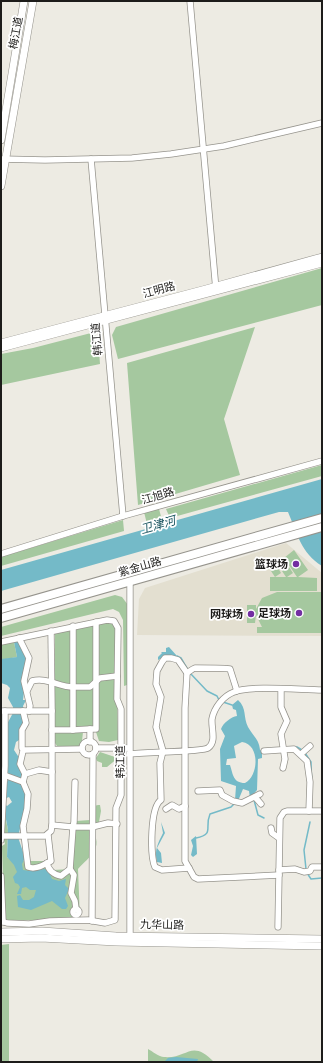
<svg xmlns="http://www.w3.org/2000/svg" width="323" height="1063" font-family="'DejaVu Sans','Noto Sans SC',sans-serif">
<rect width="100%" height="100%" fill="#edebe3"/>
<path fill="#e3dfd0" d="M286,543L322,573V636L137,635L139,599L145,588Z"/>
<g fill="#a5c89f">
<path d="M322,268V305L118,359L112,335L116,327Z"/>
<path d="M255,327L224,419L240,475L138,505L127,363Z"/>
<path d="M91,333L98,337L100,364L1,385V354L33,348Z"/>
<path d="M322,465V476L170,518L166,509Z"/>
<path d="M159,509L162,520L147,524L144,512Z"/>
<path d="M123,520L124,531L1,566V557Z"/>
<path d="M294,550L308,570L298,577L317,578V591H270V577H286L278,565L285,561L293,573L287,577H297L284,558Z"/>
<path d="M274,561L281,573L275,577L267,565Z"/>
<path d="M277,592H322V633H257V627H262L256,615L255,623H247V605H256V609L262,598Z"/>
<path d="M115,595L122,597L128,605L127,685L124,686L123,620L119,612L113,609L1,636V627Z"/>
<path d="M110,621L113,623L116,628L118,740L109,742L99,741L96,732H83L82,741L80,747L57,746L55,743V632Z"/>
<path d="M14,642L17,657L1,660V645Z"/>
<path d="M100,752L118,758L107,767H102V763L97,761L96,758Z"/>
<path d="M98,805H100L101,811L99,822L94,824L92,830C104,848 90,856 78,869L80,919C56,919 32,920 8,921L4,918V925H1V849L4,911L2,846L5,844L2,834L4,817L5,816L8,830L7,857L12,861H48L53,870L72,869L76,821L90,820L94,806Z"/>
<path d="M9,944V1062H1V945Z"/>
<path d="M148,1049C152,1051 159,1057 164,1057C188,1059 191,1038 214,1062H142L148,1061Z"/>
</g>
<g fill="#74bac8" fill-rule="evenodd">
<path d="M322,479V566C301,553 297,533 288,512H279L1,591V570Z"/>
<path d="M17,641L25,652V658L28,659L23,700H26L23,706L25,722L22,738L16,742L14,750L20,759L27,799L18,837L25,858L22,864L23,870L30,871L45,869L49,872L52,879L59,881L66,879L65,885L69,889L65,898L68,906L66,909H62L52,901L31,910L18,907L17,896L20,895L23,900H29L34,897L36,890H30L26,887L22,888L21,894H17L20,887L18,884L15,883L13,877L17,872L14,865L7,857L8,830L3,803L7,806L12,802L9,797L4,799L7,787L5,786L9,778L7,766V724L13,713V707L8,698L10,688L7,685L1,683V659L17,657L14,642Z"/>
<path d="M169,647L177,656L164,657L158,660V657L162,653L161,652H166V648Z"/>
<path d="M238,700C247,708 243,717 248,727C253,736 259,739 260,750L262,751V758L258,759L257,790L250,798L249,791L243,789L238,801L235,800L236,786L221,781L220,749L225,736L221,729C223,723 231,717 237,716L236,710L233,709L232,705ZM242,742C260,744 259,776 245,783C233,783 233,774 230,765H226L227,759L236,758L234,746Z"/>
<path d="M161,822L165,833L157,848L161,853L162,863L157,862C154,850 158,843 163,833Z"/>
<path d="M196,836L197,854L193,857L191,855L193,846L191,840Z"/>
<path d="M176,1057L198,1059L197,1062H164L168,1058Z"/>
</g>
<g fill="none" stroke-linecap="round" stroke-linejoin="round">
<g stroke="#74bac8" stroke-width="1.5">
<path d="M177,656L181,658L188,670"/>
<path d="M190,673L207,691L217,696L219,700"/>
<path d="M223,702L232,705"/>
<path d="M289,747H297L302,750"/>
<path d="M305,753L311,762L312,792"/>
<path d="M254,800L258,815L264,818"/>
<path d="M196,838C215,834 204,828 210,814L231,807L235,803"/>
<path d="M306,869L304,850L310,822"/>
<path d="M307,873L311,879L322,878"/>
</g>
<defs>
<g id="minor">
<path d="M190,1L216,290"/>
<path d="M1,159L45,160L132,158L171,154L224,146L322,123"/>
<path d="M91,159L123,516"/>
<path d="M1,554L123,516L322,461"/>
<path d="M130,582V939"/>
<path d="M51,631L52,711"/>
<path d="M19,638L29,658L24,681L30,706L29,711"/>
<path d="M1,642L107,620L114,621L118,628L117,699L121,709V795L116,808L115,920L105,923L88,920L50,921L29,924L7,923L1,921"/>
<path d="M187,673L178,660L171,658H165L162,662L157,671L156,684L161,697L156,727L163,751L160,763L161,800C150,807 150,856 155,867L162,870L189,868"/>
<path d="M281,690V707L287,721L281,734L285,759L283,768"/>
<path d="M27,691L32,681C47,677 59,687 73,687V626"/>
<path d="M237,691L230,669C228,668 198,668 195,668C192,669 190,671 187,673L185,708V861L194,877L198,879L279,875"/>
<path d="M1,711H52V825L51,831L45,836H1"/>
<path d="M52,730H73V687H90L100,678L117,676"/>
<path d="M73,730L90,729"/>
<circle cx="89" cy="748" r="7"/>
<path d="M90,742V729H96V622"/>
<path d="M22,748V730L26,723L23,711"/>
<path d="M96,748H129"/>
<path d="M24,750L82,749"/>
<path d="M23,751L20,764L25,774L23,782L28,794L27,809L23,826L28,867C36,870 43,865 51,861L48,835"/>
<path d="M264,751L294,749L307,761L310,782L309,811"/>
<path d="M129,754C143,752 202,752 208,748C217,742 211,728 212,719C214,708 223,696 234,692C250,685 302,690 322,690"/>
<path d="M301,754L310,746"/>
<path d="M25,774L39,770L52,772"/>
<path d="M4,775L23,782"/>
<path d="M75,782L74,822L73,827H92L108,823L117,824"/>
<path d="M198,791L220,790L222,795L233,801L242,803L260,794"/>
<path d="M255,797L261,804"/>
<path d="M166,809L172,805L179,809L185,806"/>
<path d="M271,828L272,833L279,838"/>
<path d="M1,840L5,766V711"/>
<path d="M47,863C48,870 54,875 61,876L70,869L73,827L52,825"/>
<path d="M70,869L74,875L71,893L75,901L76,909"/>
<path d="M279,870L295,869L304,872L310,871L312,867H322"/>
<path d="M1,876L3,922"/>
<circle cx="76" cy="912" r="3"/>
<path d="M92,921L93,754"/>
<path d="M278,927L280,818L284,812L287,811H322"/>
</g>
<g id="tertiary">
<path d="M1,140L24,1"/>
<path d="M1,186L33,1"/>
<path d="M1,343L206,289L322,257"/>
<path d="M1,348L322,263"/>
<path d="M1,932L42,931L116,936L322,939"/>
<path d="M1,939L41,938L116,942L322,946"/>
</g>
<g id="primary">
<path d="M1,609L322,518"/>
<path d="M1,618L322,527"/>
</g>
</defs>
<use href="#minor" stroke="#96948d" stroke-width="7"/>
<use href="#tertiary" stroke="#96948d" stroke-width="8"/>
<use href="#primary" stroke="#96948d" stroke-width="10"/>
<use href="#minor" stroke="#fff" stroke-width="5.5"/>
<use href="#tertiary" stroke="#fff" stroke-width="7"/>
<use href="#primary" stroke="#fff" stroke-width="8"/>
</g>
<g fill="#732ea2" stroke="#fff" stroke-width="1.5">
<circle cx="296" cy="564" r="4"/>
<circle cx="299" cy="613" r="4"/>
<circle cx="251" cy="614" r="4"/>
</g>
<g text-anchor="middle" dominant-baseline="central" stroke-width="3.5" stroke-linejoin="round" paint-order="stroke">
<g font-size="11" fill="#1d1c1a" stroke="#fff">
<text transform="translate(16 33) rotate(-80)">梅江道</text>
<text transform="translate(159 290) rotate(-15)">江明路</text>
<text transform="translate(97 339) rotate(-95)">韩江道</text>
<text transform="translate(158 496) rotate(-16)">江旭路</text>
<text transform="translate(140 567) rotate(-16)">紫金山路</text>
<text transform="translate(120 762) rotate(-90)">韩江道</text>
<text transform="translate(162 925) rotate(1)">九华山路</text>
</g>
<g font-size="11" font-weight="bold" fill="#1d1c1a" stroke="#fff" text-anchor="end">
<text x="288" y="564">篮球场</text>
<text x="291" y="613">足球场</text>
<text x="243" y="614">网球场</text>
</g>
<g font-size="12" font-style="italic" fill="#15515c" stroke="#fff">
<text transform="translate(158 525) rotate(-16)">卫津河</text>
</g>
</g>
<rect width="323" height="1063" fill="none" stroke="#1d1c1a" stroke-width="4"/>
</svg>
